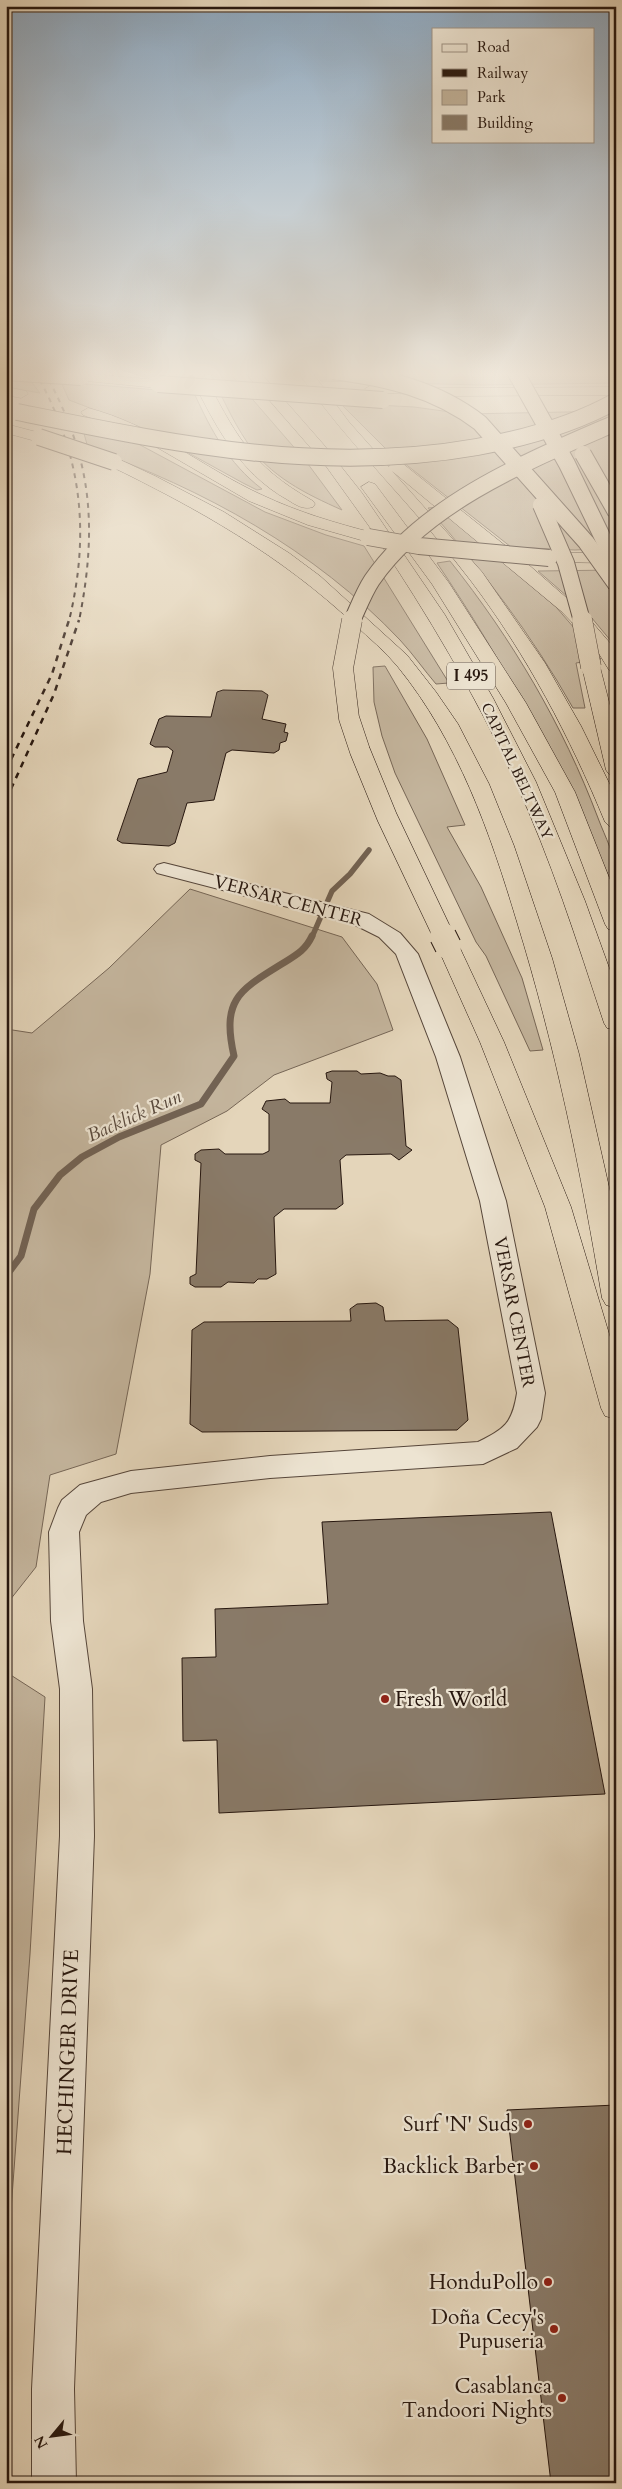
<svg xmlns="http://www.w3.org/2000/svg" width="622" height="2489" font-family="Cardo,serif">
<rect width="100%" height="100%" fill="#e4d5ba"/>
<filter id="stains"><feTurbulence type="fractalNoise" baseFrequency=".004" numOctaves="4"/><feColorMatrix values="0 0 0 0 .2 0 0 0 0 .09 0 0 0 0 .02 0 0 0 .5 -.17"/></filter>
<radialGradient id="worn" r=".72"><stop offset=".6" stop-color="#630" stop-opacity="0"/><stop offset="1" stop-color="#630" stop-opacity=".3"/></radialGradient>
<g fill="#c4b59d" stroke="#766656">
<path d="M209,371H228L305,460L342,510C306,494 269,476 247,442C232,420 221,394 209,371Z"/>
<path d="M314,371L616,372V383L480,385L321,381Z"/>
<path d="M6,378L29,379L40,393L6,387Z"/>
<path d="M61,382L194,393C211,430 228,463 262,489L257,490L243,483L145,429L69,400Z"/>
<path d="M340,403L414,407L465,414L616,411V548L575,550L511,547L385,448Z"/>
<path d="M80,419L131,440L265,512L326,535L364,546L449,683L436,684C424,670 413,654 400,640C315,550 203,489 88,448Z"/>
<path d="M438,507L556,607L601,659L576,663L585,708H573C532,635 483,571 428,508Z"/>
<path d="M450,561C512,639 563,725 598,818C605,837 616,856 616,876L609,877C560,767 504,662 437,563Z"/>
<path d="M616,570V647L591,617L538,571Z"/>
<path d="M385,666L427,739L465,825L447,827L481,887L522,978L543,1050L530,1051L486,956L476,942L395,773L382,736L374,702L373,667Z"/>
<path d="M190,889L342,937L377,984L393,1030L274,1075L227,1111L161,1145L150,1274L116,1454L50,1475L36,1567L6,1605V1029L32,1033L109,968Z"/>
<path d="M6,1672L45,1697L30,1954L9,2237L6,2238Z"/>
</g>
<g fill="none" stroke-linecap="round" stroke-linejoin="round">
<path stroke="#726253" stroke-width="5.5" d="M312,937L332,891L350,874L369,850"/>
<path stroke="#726253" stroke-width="7" d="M6,1276L21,1256L34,1209L60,1175L82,1157L119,1137L201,1104L234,1056C221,998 240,990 285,962C298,954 306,949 312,936"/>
</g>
<g fill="#897a68" stroke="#27170f">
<path d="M223,690L262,691L268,695L262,719L286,724L284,732L288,733L286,741L280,743L279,750L274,753L232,750L226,753L214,800L187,803L175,843L169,846L122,843L117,840L138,779L167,772L173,751L168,747H155L150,744L159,719L166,716L211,717L217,692Z"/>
<path d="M332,1071H357L361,1074L380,1073L388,1076H395L401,1080L406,1146L412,1150L399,1160L391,1154L346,1155L340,1160L343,1204L336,1209H284L274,1217L276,1274L267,1279H258L254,1283L228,1282L221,1287H195L190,1284V1277L196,1274L201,1163L195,1160V1154L201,1150L219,1149L225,1154H263L269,1151V1114L262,1109L266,1101L285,1099L290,1103H330L332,1082L327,1079L326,1073Z"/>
<path d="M376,1303L383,1307L385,1321L448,1320L458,1328L468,1420L457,1430L202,1432L190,1424L192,1330L204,1322L351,1321L350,1309L357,1304Z"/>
<path d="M551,1512L605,1794L219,1813L217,1740L183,1741L182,1658L216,1657L215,1609L328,1604L322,1522Z"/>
<path d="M616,2105V2483H551L507,2110Z"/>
</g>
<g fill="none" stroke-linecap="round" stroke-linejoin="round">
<defs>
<path id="minor" d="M164,863L369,914L400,933L418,954L460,1057L506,1201L545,1393L541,1419L537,1427L517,1448L483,1464L270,1478L131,1493L101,1502L86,1515L79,1532L83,1621L92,1689L94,1836L74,2389L76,2483H32V2389L60,1836V1689L51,1621L49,1532L58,1508L62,1500L80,1485L131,1471L270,1456L478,1442C505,1428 512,1424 517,1393L480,1201L436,1057L396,954L379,937L353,924L157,873L154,869L157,865Z"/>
<g id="motorway">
<path d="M188,371H202C235,433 249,465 313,501L315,504L313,507C303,510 296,505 288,500C237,472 213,421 188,371Z"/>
<path d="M244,371H259L324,445L362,493L445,615L493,698L536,782L585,901L616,987V1030L607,1028L604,1023C577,941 551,859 515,781C476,695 428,615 376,537L374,541L368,542L308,525L249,501L134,434L83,415L81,412L88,408C152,424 203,468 262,495C298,512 335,523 374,533L323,462Z"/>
<path d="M297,371H311L349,422L389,467L390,463H402L522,559L585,614L616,650V672L609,670L593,644L561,611L392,471L482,572L545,663L581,726L616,797V828L609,826L605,822C570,737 527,655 471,581C416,508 349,446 297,371Z"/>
<path d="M81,373L158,380L165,384L158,388L76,380L74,377Z"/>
<path d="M372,385L453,388L616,387V395L453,396L367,392L365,389Z"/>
<path d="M6,387L26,391L28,394L21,398L6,395Z"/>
<path d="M6,424L44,434L47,437L39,442L6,433Z"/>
<path d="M114,457L155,476L224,512L289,553L320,576L407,655L436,692L458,724L489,784L514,846L552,958L579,1054L616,1218V1308L606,1305L602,1298C581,1171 555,1045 517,922C490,832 458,741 398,667C385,651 369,638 354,624C282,556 197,508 108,465L106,462L108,459Z"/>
<path d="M369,482L375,484L449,583L526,703L575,792L616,895V931L608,929L605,924L555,792L506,703L432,584L361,487Z"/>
<path d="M549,553H616V563L543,562L540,558L543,554Z"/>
<path d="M591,661L598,663L600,667L616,729V776L609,774L606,770L582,667L584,663Z"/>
<path d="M448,939L456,941L459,946L504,1042L571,1207L616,1357V1419L605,1416L601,1408L545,1207L480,1042L437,946L440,941Z"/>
</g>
</defs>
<use href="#minor" stroke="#56463a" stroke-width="2"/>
<use href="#motorway" stroke="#27170f" stroke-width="1"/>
<use href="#minor" fill="#ede4d2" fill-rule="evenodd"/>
<use href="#motorway" fill="#e4d5ba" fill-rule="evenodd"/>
<g stroke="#27170f" stroke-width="2" stroke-dasharray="5 5" stroke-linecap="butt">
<path d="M35,371C81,453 91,529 69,621"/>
<path d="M44,371C92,457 98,525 79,621"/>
</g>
<g stroke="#27170f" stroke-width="2.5" stroke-dasharray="6 6" stroke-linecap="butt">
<path d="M6,770L52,674L69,620"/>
<path d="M6,800L54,694L79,620"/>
</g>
<defs>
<g id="motorway-bridge-far2">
<path d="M333,371C387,378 436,389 480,423L586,542L616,584"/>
<path d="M515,371L567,464L614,561"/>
<path d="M6,372L81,377"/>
<path d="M158,384L383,400"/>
<path d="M17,412C171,443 319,475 477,447C526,438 573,425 616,401"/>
<path d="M39,437L114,462"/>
<path d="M583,454L616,512"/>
<path d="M541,505L566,563L582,621"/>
<path d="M368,537L419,546L549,558"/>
<path d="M352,621C358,608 364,592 372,580C425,503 528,461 611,425"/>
</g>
<g id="motorway-bridge-far1">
<path d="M352,620L343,668L349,718L360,751L387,817L444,937"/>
<path d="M582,620L591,667"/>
</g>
<path id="motorway-bridge" d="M443,936L448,946"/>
</defs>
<use href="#motorway-bridge-far2" stroke="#27170f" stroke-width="18" stroke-linecap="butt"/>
<use href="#motorway-bridge-far1" stroke="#27170f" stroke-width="21" stroke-linecap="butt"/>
<use href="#motorway-bridge" stroke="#27170f" stroke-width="28" stroke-linecap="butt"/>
<use href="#motorway-bridge-far2" stroke="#e4d5ba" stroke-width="16"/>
<use href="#motorway-bridge-far1" stroke="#e4d5ba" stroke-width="20"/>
<use href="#motorway-bridge" stroke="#e4d5ba" stroke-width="26"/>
</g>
<linearGradient id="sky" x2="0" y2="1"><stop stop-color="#8da7be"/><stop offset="0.52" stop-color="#f3ece0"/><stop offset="1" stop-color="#f3ece0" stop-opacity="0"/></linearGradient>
<rect width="622" height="719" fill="url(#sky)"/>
<g fill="#8f2418" stroke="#ede4d2" stroke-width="2">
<circle cx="385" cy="1699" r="5"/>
<circle cx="528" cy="2124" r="5"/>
<circle cx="534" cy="2166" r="5"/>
<circle cx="548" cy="2282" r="5"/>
<circle cx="554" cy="2329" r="5"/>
<circle cx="562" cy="2398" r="5"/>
</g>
<g text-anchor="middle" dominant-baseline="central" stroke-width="4.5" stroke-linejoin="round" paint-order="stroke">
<g font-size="15" fill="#27170f" stroke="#ede4d2">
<text transform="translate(517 771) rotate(65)">CAPITAL BELTWAY</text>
</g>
<rect fill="#ede4d2" stroke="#62544a" stroke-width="1" x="447" y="662.5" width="48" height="27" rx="4"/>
<g font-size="16" font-weight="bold" fill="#27170f">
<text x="471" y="676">I 495</text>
</g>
<g font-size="18" fill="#27170f" stroke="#ede4d2">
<text transform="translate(288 901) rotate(15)">VERSAR CENTER</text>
<text transform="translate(514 1312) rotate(79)">VERSAR CENTER</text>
</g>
<g font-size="19" font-style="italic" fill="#59493c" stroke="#ede4d2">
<text transform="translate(134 1116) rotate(-24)">Backlick Run</text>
</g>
<g font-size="21" fill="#27170f" stroke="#ede4d2" text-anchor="end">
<text x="395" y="1699" text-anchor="start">Fresh World</text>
<text x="518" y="2124">Surf 'N' Suds</text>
<text x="524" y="2166">Backlick Barber</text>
<text x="538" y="2282">HonduPollo</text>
<text x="544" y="2317">Doña Cecy's<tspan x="544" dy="24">Pupuseria</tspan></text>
<text x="552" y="2386">Casablanca<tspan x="552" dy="24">Tandoori Nights</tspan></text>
</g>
<g font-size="21" fill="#27170f" stroke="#ede4d2">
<text transform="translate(68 2052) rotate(-88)">HECHINGER DRIVE</text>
</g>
</g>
<rect width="622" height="2489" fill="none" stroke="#e4d5ba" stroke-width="25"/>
<rect x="8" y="8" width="607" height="2474" fill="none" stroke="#27170f" stroke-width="2.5"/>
<rect x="12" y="12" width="597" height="2464" fill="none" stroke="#27170f"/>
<rect x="432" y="28" width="162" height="115" fill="#ede4d2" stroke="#9e9284"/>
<rect x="442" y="44" width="25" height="8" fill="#ede4d2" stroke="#9e9284"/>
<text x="477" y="52" font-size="15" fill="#27170f">Road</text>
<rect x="442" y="69" width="25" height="8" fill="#27170f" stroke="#9e9284"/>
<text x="477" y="78" font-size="15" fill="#27170f">Railway</text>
<rect x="442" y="90" width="25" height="15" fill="#c4b59d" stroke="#9e9284"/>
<text x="477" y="102" font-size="15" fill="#27170f">Park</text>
<rect x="442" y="115" width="25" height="15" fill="#897a68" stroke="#9e9284"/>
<text x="477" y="128" font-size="15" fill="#27170f">Building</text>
<g transform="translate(52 2436) rotate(241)" stroke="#ede4d2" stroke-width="4" paint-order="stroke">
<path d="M0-4L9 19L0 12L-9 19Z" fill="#27170f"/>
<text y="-8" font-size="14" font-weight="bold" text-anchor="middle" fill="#27170f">N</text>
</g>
<rect width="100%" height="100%" filter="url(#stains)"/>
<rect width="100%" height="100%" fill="url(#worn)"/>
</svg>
